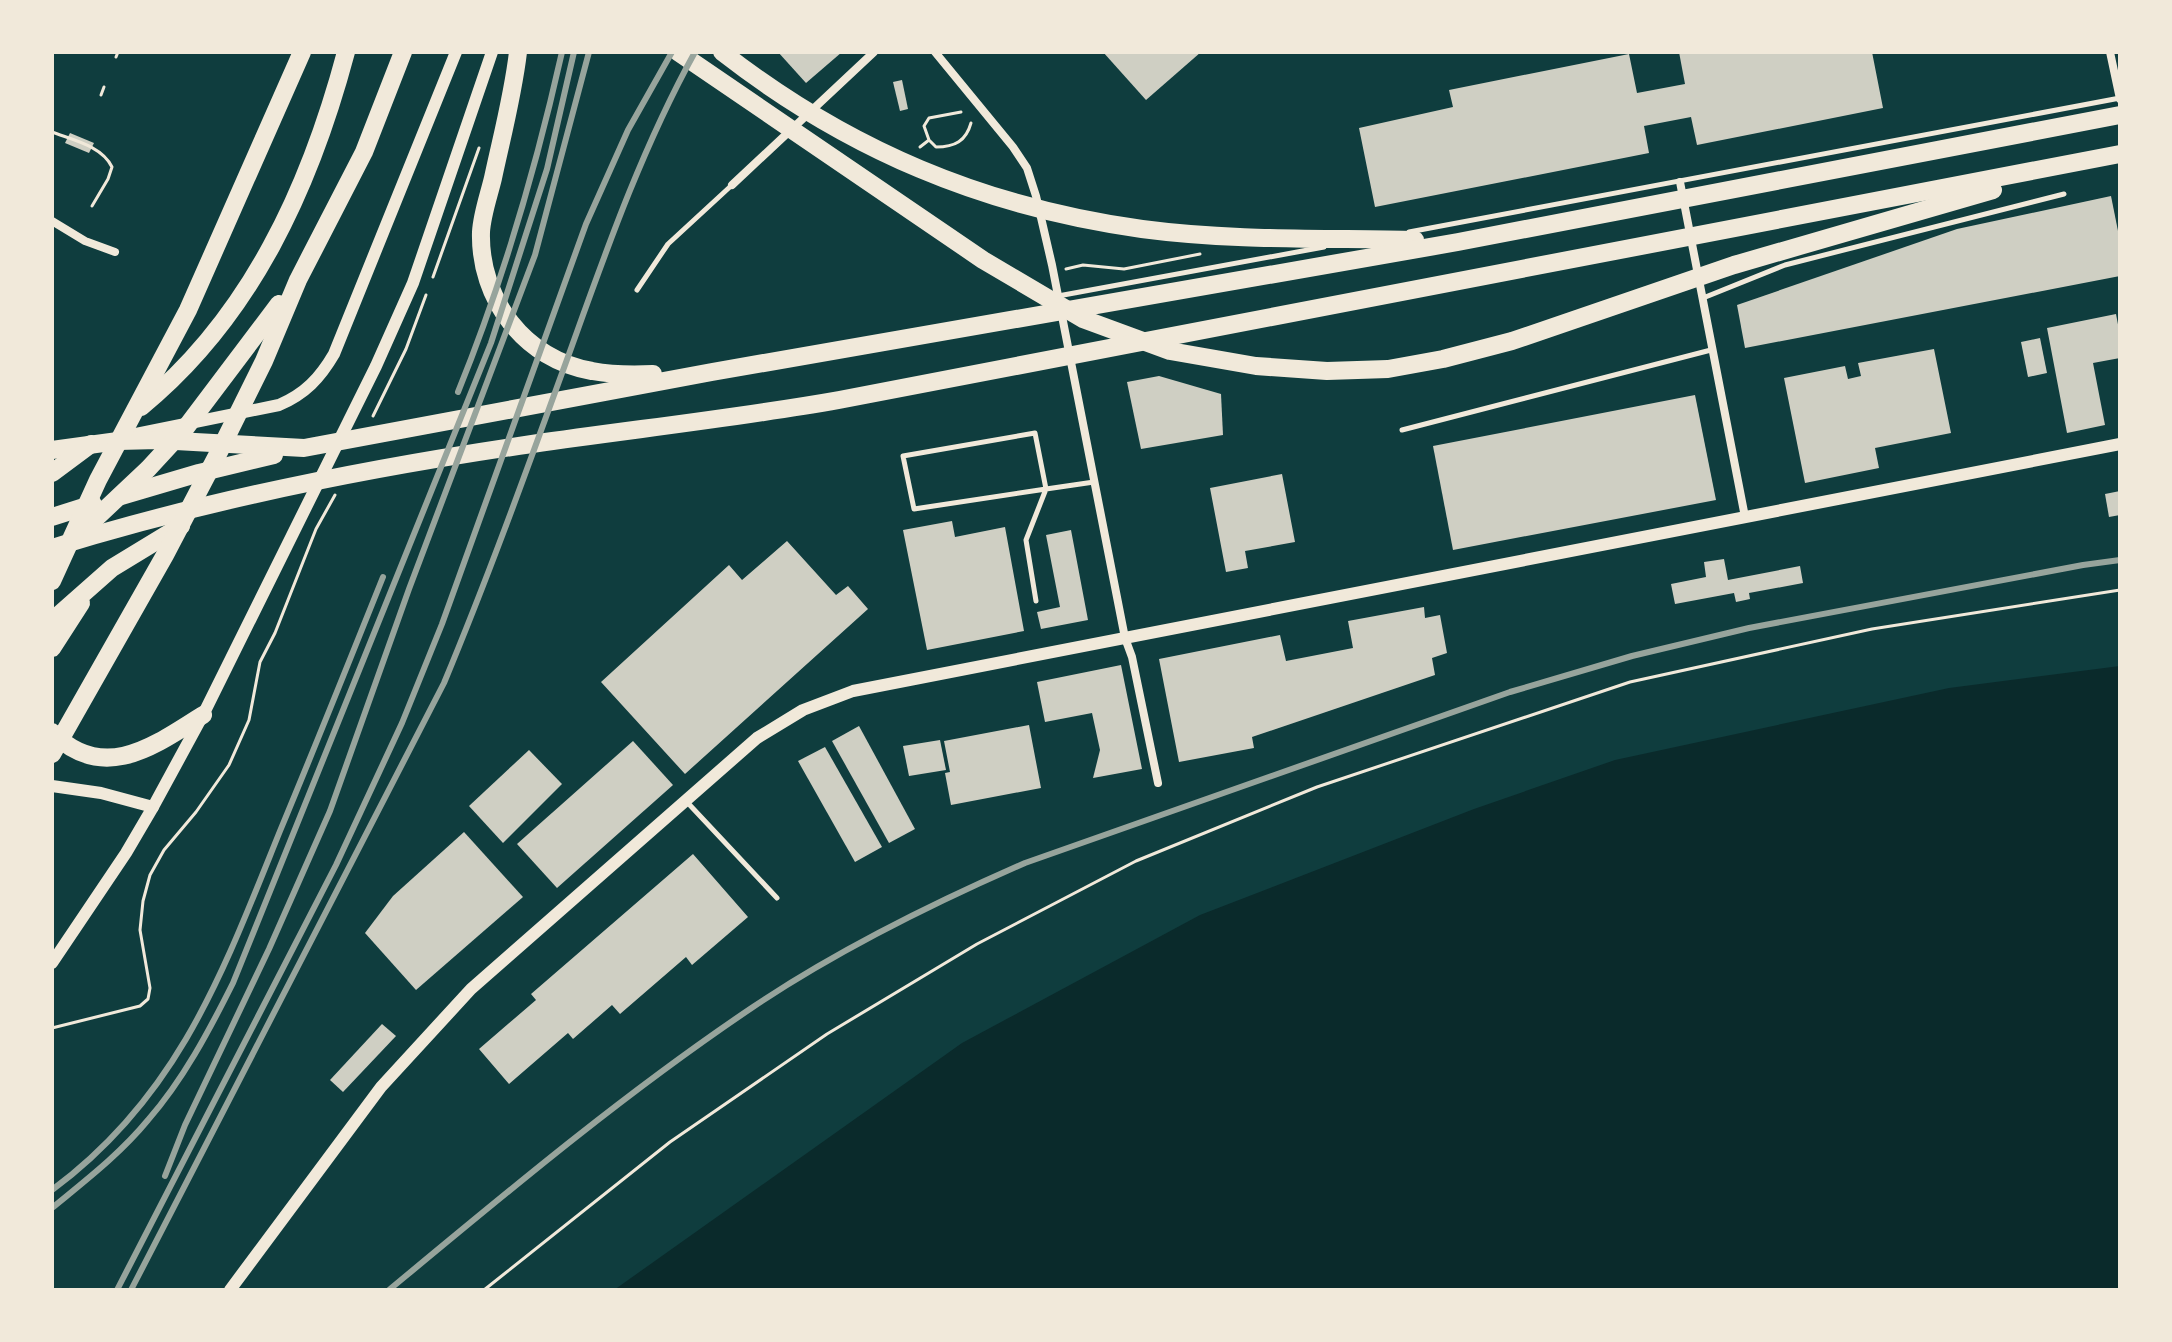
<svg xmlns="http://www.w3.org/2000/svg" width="2172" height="1342" font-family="'Crimson Pro',serif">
<rect width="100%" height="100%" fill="#0f3d3e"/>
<path fill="#0a2a2b" d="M2120,666V1290H614L962,1043L1200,915L1474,809L1615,760L1949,688Z"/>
<g fill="#cfcfc3">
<path d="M778,52H842L806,83Z"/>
<path d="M1103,52H1201L1146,100Z"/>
<path d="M1679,52H1872L1883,108L1697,145L1691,117L1644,126L1649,153L1375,207L1359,128L1453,107L1449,90L1629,54L1637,93L1685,84Z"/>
<path d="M902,80L908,109L900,111L893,82Z"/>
<path d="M70,133L94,143L89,153L65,143Z"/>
<path d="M2111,196L2120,241V276L1745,348L1737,305L1957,229Z"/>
<path d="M2116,314L2120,335V358L2093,363L2105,425L2067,433L2047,328Z"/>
<path d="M2040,338L2047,373L2028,377L2021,342Z"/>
<path d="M1934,349L1951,433L1875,448L1879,468L1805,483L1784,378L1845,366L1848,379L1861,376L1858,363Z"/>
<path d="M1159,376L1221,394L1223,435L1141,449L1127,382Z"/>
<path d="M1695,395L1716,500L1453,550L1433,446Z"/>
<path d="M1282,474L1295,542L1245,551L1248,568L1226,572L1210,488Z"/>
<path d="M2120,491V515L2109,517L2105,494Z"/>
<path d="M952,521L955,537L1005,527L1024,631L927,650L903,530Z"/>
<path d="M1071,530L1088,620L1041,629L1037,612L1060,607L1046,535Z"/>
<path d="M787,541L836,595L848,586L868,609L685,774L601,682L729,565L742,580Z"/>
<path d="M1724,559L1728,580L1800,566L1803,583L1749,593L1750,599L1736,602L1734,593L1675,604L1671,584L1706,577L1704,562Z"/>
<path d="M1424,607L1425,618L1440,615L1447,653L1432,658L1435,675L1252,737L1254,748L1179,762L1159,659L1280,635L1286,661L1353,648L1348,621Z"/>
<path d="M1121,665L1142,769L1093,778L1100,750L1092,713L1045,722L1037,682Z"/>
<path d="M1029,725L1041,788L951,805L945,773L950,772L944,741Z"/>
<path d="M859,726L915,829L889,843L832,741Z"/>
<path d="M940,740L946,770L909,776L903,746Z"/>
<path d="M633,741L673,785L557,888L517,844Z"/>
<path d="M825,747L882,847L855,862L798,761Z"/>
<path d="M529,750L562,784L503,843L469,806Z"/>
<path d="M464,832L523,897L416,990L365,933L393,896Z"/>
<path d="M693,854L748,917L692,965L686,957L620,1014L612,1005L573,1039L568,1033L509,1084L479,1049L536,1000L531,994Z"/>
<path d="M382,1024L396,1036L343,1092L330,1080Z"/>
</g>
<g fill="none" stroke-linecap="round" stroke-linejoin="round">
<g stroke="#f1e9da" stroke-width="3">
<path d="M116,57L118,52"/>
<path d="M101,95L104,87"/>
<path d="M52,132C73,140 102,146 112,167L108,179L92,206"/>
<path d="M930,141L936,147C955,147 966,141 971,123"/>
<path d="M920,147L929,140L924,126L929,118L961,112"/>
<path d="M1066,269L1083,265L1124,269L1200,254"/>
<path d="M433,277L479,148"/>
<path d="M373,416L406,349L426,295"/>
<path d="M52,1028L140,1006L148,999L150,988L140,930L143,901L150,875L164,850L196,812L229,765L249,720L260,662L275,633L316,529L335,495"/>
<path d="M484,1290L670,1142L827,1034L977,944L1136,861L1317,787L1630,682L1872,629L2120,590"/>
</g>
<g stroke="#f1e9da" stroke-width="5">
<path d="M1409,232L2120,98"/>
<path d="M637,290L668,244L732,185"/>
<path d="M1058,296L1324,247"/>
<path d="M1703,298L1785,265L2064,194"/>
<path d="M1402,430L1711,350"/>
<path d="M1036,601L1026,540L1046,489L914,509L903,456L1035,433L1046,489L1094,482"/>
<path d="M686,801L777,898"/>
</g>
<g stroke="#f1e9da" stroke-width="8">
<path d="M935,52L1013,147L1027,168L1036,196L1052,265L1125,638L1132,657L1158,783"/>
<path d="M2110,52L2120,99"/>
<path d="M1680,182L1745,517"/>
<path d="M732,185L874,52"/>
<path d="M52,221L85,241L115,252"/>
</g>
<g stroke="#f1e9da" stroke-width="12">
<path d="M136,434L279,405C305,394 320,378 334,354L456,52"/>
<path d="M52,786L101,793L153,807"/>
<path d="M52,963L126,853L153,807L203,715L376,366L413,283L492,52"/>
<path d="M230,1290L381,1087L471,989L757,738L803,710L853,691L2120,444"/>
</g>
<g stroke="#f1e9da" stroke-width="18">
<path d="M518,52C513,95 502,136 493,178C489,195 482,214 481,232C479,299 525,360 592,371C613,375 633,375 653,374"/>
<path d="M678,52L983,260L1083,319L1170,351L1256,366L1327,371L1388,369L1443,359L1512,341L1734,265L1993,190"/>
<path d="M722,52C848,150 984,207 1142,229C1232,241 1325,238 1415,240"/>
<path d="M141,407C251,317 310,187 346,52"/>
<path d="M52,450L118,441L158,440L304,448L712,372L1458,242L2120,115"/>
<path d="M52,473L91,444"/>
<path d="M121,496L199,473L274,455"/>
<path d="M52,517L93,504"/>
<path d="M78,535L148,469L184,430L279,304"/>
<path d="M52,548C206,500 373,467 532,444C635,429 737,418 839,400L2120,154"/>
<path d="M52,581L98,480L188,310L302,52"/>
<path d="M52,621L112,568L181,526"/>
<path d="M52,648L81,603"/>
<path d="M52,732C103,784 154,746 203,715"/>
<path d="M52,754L165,555L220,450L264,361L298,280L364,152L403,52"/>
</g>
<g stroke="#97a49c" stroke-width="6">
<path d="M458,392C503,281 536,168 562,52"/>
<path d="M165,1176L185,1125L269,949L330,811L409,589L535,255L589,52"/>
<path d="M52,1190C179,1096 223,972 280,831C315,747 349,662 383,577"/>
<path d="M52,1208C86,1180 120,1154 148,1120C183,1080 209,1031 233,983L491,343L547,169L574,52"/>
<path d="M117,1290L336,865L402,723L442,624L586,224L628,130L672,52"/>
<path d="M131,1290L444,683C489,575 529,464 569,354C606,251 642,148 695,52"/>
<path d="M389,1290C507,1192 625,1093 753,1007C838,950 931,904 1025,863L1510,692L1632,656L1749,628L2083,565L2120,560"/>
</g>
</g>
<rect width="2172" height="1342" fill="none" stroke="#f1e9da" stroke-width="108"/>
</svg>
